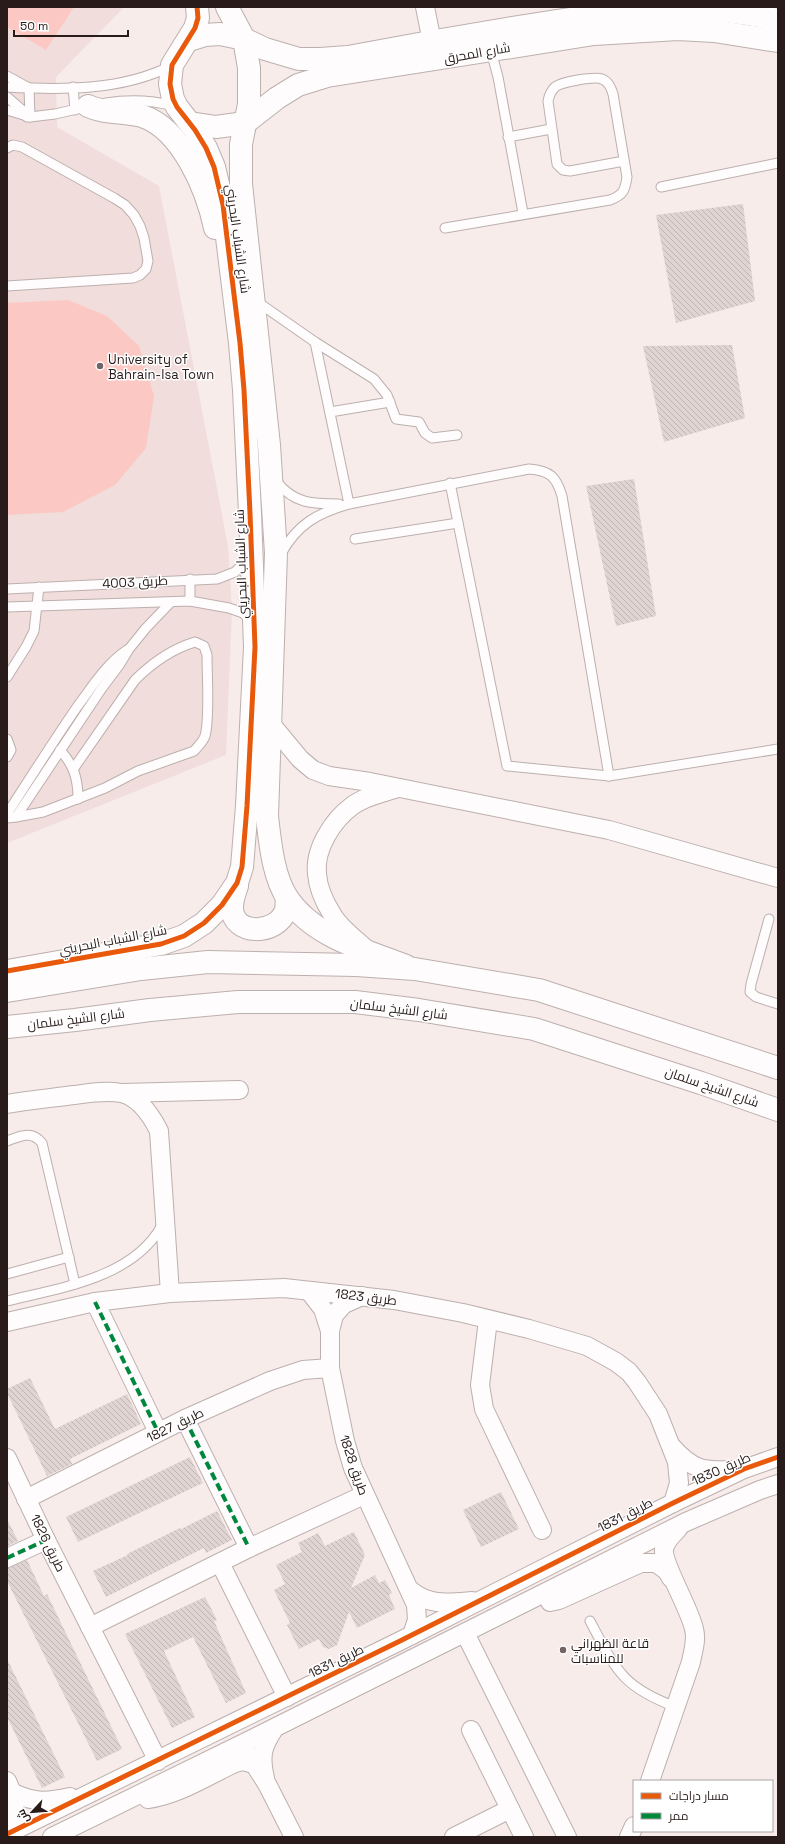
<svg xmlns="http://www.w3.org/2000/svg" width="785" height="1844" font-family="'Space Grotesk',Cairo,sans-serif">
<defs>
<pattern id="building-back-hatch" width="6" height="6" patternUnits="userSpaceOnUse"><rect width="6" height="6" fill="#e0d4d2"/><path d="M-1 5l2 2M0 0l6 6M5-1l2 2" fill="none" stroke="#c0b5b4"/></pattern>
</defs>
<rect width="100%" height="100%" fill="#f8eceb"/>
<path fill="#f1dddb" d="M7,7H124L56,77L57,127L159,186L228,546L232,610L226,755L7,843Z"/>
<g fill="#fcc8c3">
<path d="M7,7H74L46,50L7,27Z"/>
<path d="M68,300L107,316L139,346L154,396L146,448L115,485L63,512L7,515V303Z"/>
</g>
<g fill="url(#building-back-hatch)">
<path d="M743,204L755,301L676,323L656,215Z"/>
<path d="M732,345L745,418L664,442L643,346Z"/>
<path d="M634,479L656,616L616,626L586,486Z"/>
<path d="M30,1378L55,1429L127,1394L141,1424L70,1459L72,1464L47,1476L7,1393V1389Z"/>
<path d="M190,1457L203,1483L78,1542L66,1517Z"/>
<path d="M501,1492L519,1529L481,1547L463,1510Z"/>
<path d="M217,1511L232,1540L206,1553L204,1548L106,1597L93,1571L128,1555L127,1554L180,1528L181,1529Z"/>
<path d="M7,1519L18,1541L7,1546Z"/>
<path d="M354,1532L365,1555L351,1588L375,1575L379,1583L385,1580L392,1593L389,1595L395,1609L357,1628L349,1612L337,1645L329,1649L323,1647L319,1639L299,1649L287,1625L290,1623L274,1590L285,1584L276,1565L302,1552L298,1543L318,1533L325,1546Z"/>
<path d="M27,1560L44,1596L47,1594L122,1749L97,1761L7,1581V1568Z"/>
<path d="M205,1597L217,1620L214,1621L246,1693L226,1703L193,1637L164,1651L195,1717L172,1728L125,1634Z"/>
<path d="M7,1659L65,1777L42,1788L7,1717Z"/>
</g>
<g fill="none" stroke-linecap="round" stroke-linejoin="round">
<defs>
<g id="lane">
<path d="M491,51L498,77L523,213"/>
<path d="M7,76L29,88L30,117"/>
<path d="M7,87C61,90 121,91 171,66"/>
<path d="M73,87L75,110"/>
<path d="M7,97L22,110L27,117"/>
<path d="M106,103C130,99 151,100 174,106"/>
<path d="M7,110L30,117L55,114L90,106"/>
<path d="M508,137L551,129"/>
<path d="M7,148L13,145L22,147L114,198L125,205L134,215L140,226L144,238L148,261L146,269L140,275L133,278L7,286"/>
<path d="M661,187L778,163"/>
<path d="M445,228L610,200C623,195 625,191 627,177L613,94C611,88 609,82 602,79C594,76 561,82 555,87C551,91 549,96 548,101L557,164L563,170L570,171L624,161"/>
<path d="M256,301L315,342L374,379L387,395L396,419L419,422L425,433L432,438L457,435"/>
<path d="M315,342L349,504"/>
<path d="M330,412L390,402"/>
<path d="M276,481C294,504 313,504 339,504"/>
<path d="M450,483L507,766L609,776L778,749"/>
<path d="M355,539L458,523"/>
<path d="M281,554C297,524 318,513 349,504L529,469C550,471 556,476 562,496L609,776"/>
<path d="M190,579V601"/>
<path d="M7,589L217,579L235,572L248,558"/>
<path d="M7,607L190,601L229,608L243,613L251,620"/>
<path d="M7,677L26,647L34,631L39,587"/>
<path d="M7,739L11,750L7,757"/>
<path d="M60,750C74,765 78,779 78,799"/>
<path d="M7,814C30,778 53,742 77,707C92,687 106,664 127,650"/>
<path d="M16,817L43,812L105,788L138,771L194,751C198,746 203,742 205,736C210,718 207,676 207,655L204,646L195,642C172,649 152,663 135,680L74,768"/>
<path d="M7,818L16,817L102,688L120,664L129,649L146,628L171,602"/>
<path d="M769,919L751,984L750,992L756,997L778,1004"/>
<path d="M7,1141C20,1136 32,1130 42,1143L75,1284"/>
<path d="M7,1274L69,1257"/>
<path d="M7,1301C59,1288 134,1278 162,1225"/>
<path d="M590,1621C616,1670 622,1687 676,1707"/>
</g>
<g id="street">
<path d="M425,7L432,42"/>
<path d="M271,724L300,759L313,770L329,776L370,782L609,830L778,878"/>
<path d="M364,947C353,937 339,927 332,914C325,903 318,887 317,874C314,849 333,820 352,806C365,796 383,793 398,788"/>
<path d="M122,1093L239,1090"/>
<path d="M7,1104C29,1100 52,1098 74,1095C89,1093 106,1090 121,1093C139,1097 151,1115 159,1131L170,1293"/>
<path d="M309,1291L323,1309L330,1331"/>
<path d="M362,1296L344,1304L334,1315L330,1331V1368L345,1441L353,1468L416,1605L417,1620L412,1635"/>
<path d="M95,1302L158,1432"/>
<path d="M488,1320L480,1385L484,1409L542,1530"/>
<path d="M7,1322L95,1302L170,1293L284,1288L394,1300L463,1313L529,1329L587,1346L616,1362L629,1372L637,1382L658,1414L677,1462L679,1483L673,1503"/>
<path d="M185,1419L249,1548"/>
<path d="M672,1447C695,1473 706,1471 738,1470"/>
<path d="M7,1458L46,1540L158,1761"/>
<path d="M26,1499L185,1419L270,1381L303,1370L330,1368"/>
<path d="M7,1558L46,1540"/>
<path d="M220,1563L287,1697"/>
<path d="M410,1590C429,1606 448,1603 472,1601"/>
<path d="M550,1602L559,1600L641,1563H656L667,1571L671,1578"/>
<path d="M90,1627L249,1548L364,1495"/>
<path d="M465,1633L567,1837"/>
<path d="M471,1730L524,1837"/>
<path d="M248,1754L267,1784L294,1837"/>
<path d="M265,1778C260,1756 262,1747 274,1729"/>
<path d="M7,1781C16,1799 18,1815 7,1832"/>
<path d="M650,1781L691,1662C693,1651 697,1640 694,1629C690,1609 662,1563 664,1549C666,1540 672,1535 678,1529"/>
<path d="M13,1793C36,1803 47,1802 70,1797"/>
<path d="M148,1799C178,1795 207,1776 235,1763L243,1761L254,1764"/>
<path d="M7,1834L400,1641L673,1503L744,1469L778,1457"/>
<path d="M52,1837L252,1739L686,1522L760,1490L778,1484"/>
<path d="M454,1837L510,1809"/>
<path d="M629,1837L634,1826"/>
</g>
<g id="secondary">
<path d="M227,7L244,39L249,68V104L241,144V184L269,445L276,553L267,816C270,842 273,877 288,899C314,937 365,950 406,966"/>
<path d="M189,40L205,35L220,34L244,39L265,49L299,59H320L348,57C411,45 474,34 537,24C621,11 693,0 778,20"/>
<path d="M88,106C105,114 124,111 142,116C182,129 207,190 215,228"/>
<path d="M190,123L216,127L245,123L277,98L298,85L327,76L594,34L678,29L714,31L778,41"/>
<path d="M237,886C235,892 232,900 232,907C232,936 277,936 286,910C287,906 286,901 287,898"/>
<path d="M7,971L161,944L184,936L204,923L222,905L237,883L242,867L247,806L255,647L250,513L244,390L240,343L223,205L214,167L206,148L195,130L177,107L173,99L170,84L172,65L195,28L198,18L197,7"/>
</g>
<g id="primary">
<path d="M7,991L141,969L208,962L356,965L415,969L539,990L778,1068"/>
<path d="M7,1027L75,1020L150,1010L238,1002H355L419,1010L534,1029L701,1083L778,1110"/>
</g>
</defs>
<use href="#lane" stroke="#bcb0ae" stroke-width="11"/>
<use href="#street" stroke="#bcb0ae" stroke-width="20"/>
<use href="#secondary" stroke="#bcb0ae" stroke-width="24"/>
<use href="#primary" stroke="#bcb0ae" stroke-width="24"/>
<use href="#lane" stroke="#fefcfc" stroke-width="9"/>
<use href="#street" stroke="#fefcfc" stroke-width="18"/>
<use href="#secondary" stroke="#fefcfc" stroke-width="22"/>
<use href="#primary" stroke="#fefcfc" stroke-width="22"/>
<g stroke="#00873e" stroke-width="4" stroke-dasharray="8 4" stroke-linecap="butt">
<path d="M95,1302L158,1432"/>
<path d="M185,1419L249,1548"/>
<path d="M7,1558L46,1540"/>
</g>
<defs>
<g id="cycleway">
<path d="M7,971L161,944L184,936L204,923L222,905L237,883L242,867L247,806L255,647L250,513L244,390L240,343L223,205L214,167L206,148L195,130L177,107L173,99L170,84L172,65L195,28L198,18L197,7"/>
<path d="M7,1834L400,1641L673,1503L744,1469L778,1457"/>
</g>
</defs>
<use href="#cycleway" stroke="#fff" stroke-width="8"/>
<use href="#cycleway" stroke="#e8590c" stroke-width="5"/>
</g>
<g fill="#716463" stroke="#fff" stroke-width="1.5">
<circle cx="100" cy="366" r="4"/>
<circle cx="563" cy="1650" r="4"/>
</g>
<g text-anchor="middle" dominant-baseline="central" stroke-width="3" stroke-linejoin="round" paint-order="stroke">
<g font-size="13" fill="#281b1a" stroke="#fff">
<text transform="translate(477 53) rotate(-10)">شارع المحرق</text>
<text transform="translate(238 239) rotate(82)">شارع الشباب البحريني</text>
<text transform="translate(241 564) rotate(-92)">شارع الشباب البحريني</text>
<text transform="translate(135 582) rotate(-3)">طريق 4003</text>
<text transform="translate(113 940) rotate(-11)">شارع الشباب البحريني</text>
<text transform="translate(399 1009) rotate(7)">شارع الشيخ سلمان</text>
<text transform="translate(76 1019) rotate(-7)">شارع الشيخ سلمان</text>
<text transform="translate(712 1087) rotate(19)">شارع الشيخ سلمان</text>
<text transform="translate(366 1297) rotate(7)">طريق 1823</text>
<text transform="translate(175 1425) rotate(-26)">طريق 1827</text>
<text transform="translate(354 1465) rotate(71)">طريق 1828</text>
<text transform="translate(721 1469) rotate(-24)">طريق 1830</text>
<text transform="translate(625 1515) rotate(-27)">طريق 1831</text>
<text transform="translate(48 1543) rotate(64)">طريق 1826</text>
<text transform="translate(336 1661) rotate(-26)">طريق 1831</text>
</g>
<g font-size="13" fill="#281b1a" stroke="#fff" text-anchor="start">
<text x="108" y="359">University of<tspan x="108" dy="15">Bahrain-Isa Town</tspan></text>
<text x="571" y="1643">قاعة الظهراني<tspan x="571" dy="15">للمناسبات</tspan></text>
</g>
</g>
<rect width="785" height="1844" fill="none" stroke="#281b1a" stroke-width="16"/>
<rect x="633" y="1780" width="140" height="52" fill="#ffffff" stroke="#a9a4a3"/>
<rect x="641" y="1793" width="20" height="6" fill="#e8590c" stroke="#a9a4a3"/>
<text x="669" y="1800" font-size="12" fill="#281b1a">مسار دراجات</text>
<rect x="641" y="1813" width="20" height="6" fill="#00873e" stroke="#a9a4a3"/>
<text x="669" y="1820" font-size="12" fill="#281b1a">ممر</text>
<g transform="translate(32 1812) rotate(244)" stroke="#ffffff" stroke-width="3" paint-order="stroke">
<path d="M0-3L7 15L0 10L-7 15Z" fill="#281b1a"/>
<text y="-6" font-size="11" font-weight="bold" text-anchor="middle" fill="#281b1a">ش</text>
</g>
<path d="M14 30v6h114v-6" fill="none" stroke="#281b1a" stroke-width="2"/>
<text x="20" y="30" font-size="12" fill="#281b1a" stroke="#ffffff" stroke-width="3" paint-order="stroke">50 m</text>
</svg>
